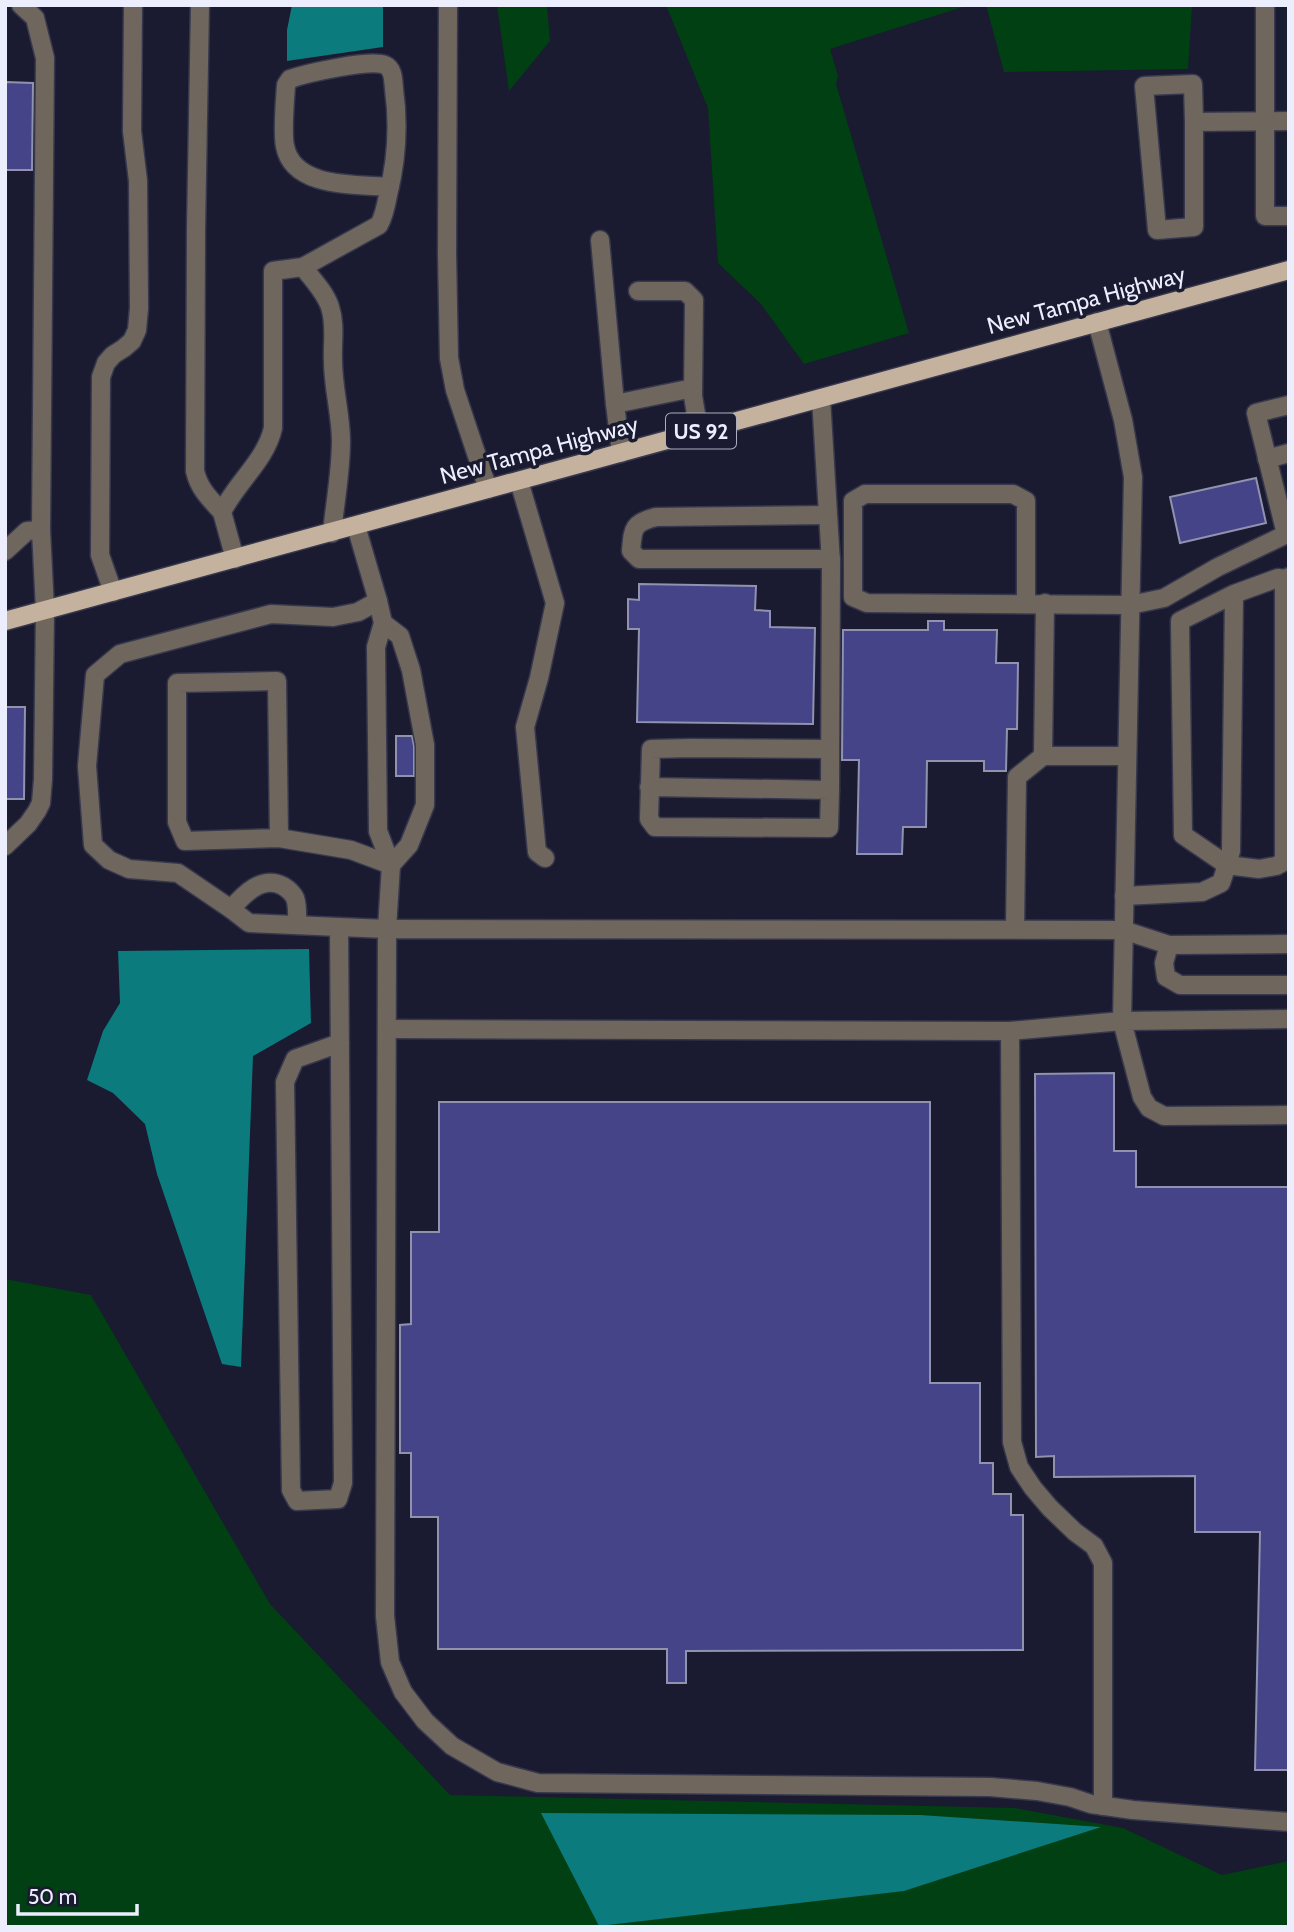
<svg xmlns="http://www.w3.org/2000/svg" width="1294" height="1932" font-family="Cabin,sans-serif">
<rect width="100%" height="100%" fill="#1a1a30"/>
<g fill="#004013">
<path d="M497,5H547L550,41L509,91Z"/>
<path d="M666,5H969L830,49L838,76L836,84L909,333L804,364L761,304L718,263L708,108Z"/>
<path d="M986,5H1192L1188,69L1004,72Z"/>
<path d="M5,1279L91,1295L270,1604L450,1795L1015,1808L1123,1828L1222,1875L1289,1861V1927H5Z"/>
</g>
<g fill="#0b7b7d">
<path d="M292,5H383V47L287,61V30Z"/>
<path d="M309,949L311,1023L253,1056L241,1367L222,1364L157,1174L145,1124L113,1093L87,1080L103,1031L120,1003L118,951Z"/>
<path d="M541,1813L920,1815L1101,1827L904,1891L599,1926Z"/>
</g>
<g fill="#454488" stroke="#9092ae" stroke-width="2">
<path d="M5,82L33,83L32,170H5Z"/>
<path d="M1256,478L1266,523L1180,543L1170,497Z"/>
<path d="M639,584L756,586L755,610L770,611V627L815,628L813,724L637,722L639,629H628V599L639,600Z"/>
<path d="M928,621H944V630H997L996,663H1018L1017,729H1007L1006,771H984V761H927L926,827H903L902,854H857L859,760H842L843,630H928Z"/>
<path d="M5,707H25L24,799H5Z"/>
<path d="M396,736H412L414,746V776H396Z"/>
<path d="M1114,1073V1151H1136V1187H1289V1770H1255L1260,1532H1195V1476L1054,1477V1456L1036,1457L1035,1074Z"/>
<path d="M439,1102H930V1383H980V1463H993V1494H1011V1515H1023V1650L686,1651V1683H667V1649H438V1517H411V1453H400V1325L411,1324V1232H439Z"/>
</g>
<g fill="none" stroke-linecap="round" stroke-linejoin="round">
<defs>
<g id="minor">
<path d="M21,5L35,18L45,58L41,530"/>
<path d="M200,5L196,230L195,471C199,489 210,499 222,512"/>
<path d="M448,5L447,253L449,358L455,390L488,489"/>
<path d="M1265,5V216H1289"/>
<path d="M1194,122L1193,84L1144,86L1157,230L1194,227V122L1289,121"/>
<path d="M600,240L615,404"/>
<path d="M303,267C313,280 325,292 330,307C336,325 332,343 333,361C333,388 341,415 341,441C341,472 335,502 332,533"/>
<path d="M638,291H685L694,300L693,396L699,432"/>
<path d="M821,398L831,563L830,790"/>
<path d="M621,453L615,404L693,388"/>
<path d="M1267,459L1289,453"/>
<path d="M519,481L555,603L539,678L525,727L537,852L545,858"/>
<path d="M827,515L656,517C632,523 633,529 631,551L639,559H831"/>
<path d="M1286,534L1256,413L1289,405"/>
<path d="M5,551L27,531L41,530L45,610L43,779L41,803L37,811L28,824L5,846"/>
<path d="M235,559L222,512C236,483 266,460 273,428V271L303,267L379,225C384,216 386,206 388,195C397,159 399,125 394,89C393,81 394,69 385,65C370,59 307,73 290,79L286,85C285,101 282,132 285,146C293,189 357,184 390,187"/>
<path d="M113,592L100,555L101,377L106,363L113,355L124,348L132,341L137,330L139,308L138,181L132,131L133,5"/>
<path d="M1234,594L1231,851L1227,865L1183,835L1180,621L1234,594L1278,578L1284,579L1289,577"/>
<path d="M378,601L383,623L376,647L378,831L391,865L409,845L425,805V745L411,670L400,636L383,623"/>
<path d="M1026,603V501L1013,494H865L853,501V597L867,603L1130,605L1164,598L1218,567L1289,533"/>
<path d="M1043,756H1126"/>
<path d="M649,787L830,790L829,828L655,827L649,819L651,749L691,748L830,749"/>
<path d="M279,838L277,681L177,683V822L185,841L279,838L351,850L391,865L387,929L339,927"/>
<path d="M1284,861V579"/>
<path d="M1124,896L1202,892L1221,883L1227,865L1259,869L1276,866L1289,859"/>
<path d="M231,909C244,894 262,875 283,886C288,889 292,892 295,898C298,906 297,916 297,925"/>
<path d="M1015,929L1017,777L1043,756L1045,603"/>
<path d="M1289,944L1169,945L1123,930L387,929L385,1616L390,1662L403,1692L425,1721L452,1746L497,1772L538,1783L990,1787L1037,1791L1070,1797L1091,1804L1133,1810L1289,1822"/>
<path d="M1169,945L1164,963L1166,977L1180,985H1289"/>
<path d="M1289,1019L1122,1021L1142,1097L1149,1108L1164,1116L1289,1115"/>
<path d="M387,1029L1010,1031L1012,1442L1019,1467L1033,1488L1050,1508L1075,1532L1094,1546L1103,1563V1806"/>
<path d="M1010,1031L1122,1021L1133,477L1123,420L1097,322"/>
<path d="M340,1043L295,1059L285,1082L291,1490L297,1501L338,1499L343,1483L339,927L249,923L231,909L178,873L129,869L109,860L93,845L87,766L95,675L120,654L271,614L333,617L358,612L378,601L356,526"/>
</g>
<path id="major" d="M5,621L1289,270"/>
</defs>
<use href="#minor" stroke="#37384d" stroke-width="21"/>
<use href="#major" stroke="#37384d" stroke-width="21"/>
<use href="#minor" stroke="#6f675d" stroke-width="18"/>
<use href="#major" stroke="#c4b29e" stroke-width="18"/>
</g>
<g text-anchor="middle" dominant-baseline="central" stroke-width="7" stroke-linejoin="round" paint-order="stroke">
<rect fill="#1a1a30" stroke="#adaec0" stroke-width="2" x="666" y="413.5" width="70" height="35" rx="5"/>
<g font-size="21" font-weight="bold" fill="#eceefd">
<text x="701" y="431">US 92</text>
</g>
<g font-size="23" fill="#eceefd" stroke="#1a1a30">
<text transform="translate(1086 300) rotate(-15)">New Tampa Highway</text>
<text transform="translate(539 450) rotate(-15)">New Tampa Highway</text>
</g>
</g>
<rect width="1294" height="1932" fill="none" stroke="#eceefd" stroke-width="14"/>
<path d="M18 1904v10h119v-10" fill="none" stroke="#eceefd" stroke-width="3.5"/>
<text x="28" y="1904" font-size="21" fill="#eceefd" stroke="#1a1a30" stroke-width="5" paint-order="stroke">50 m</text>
</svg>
